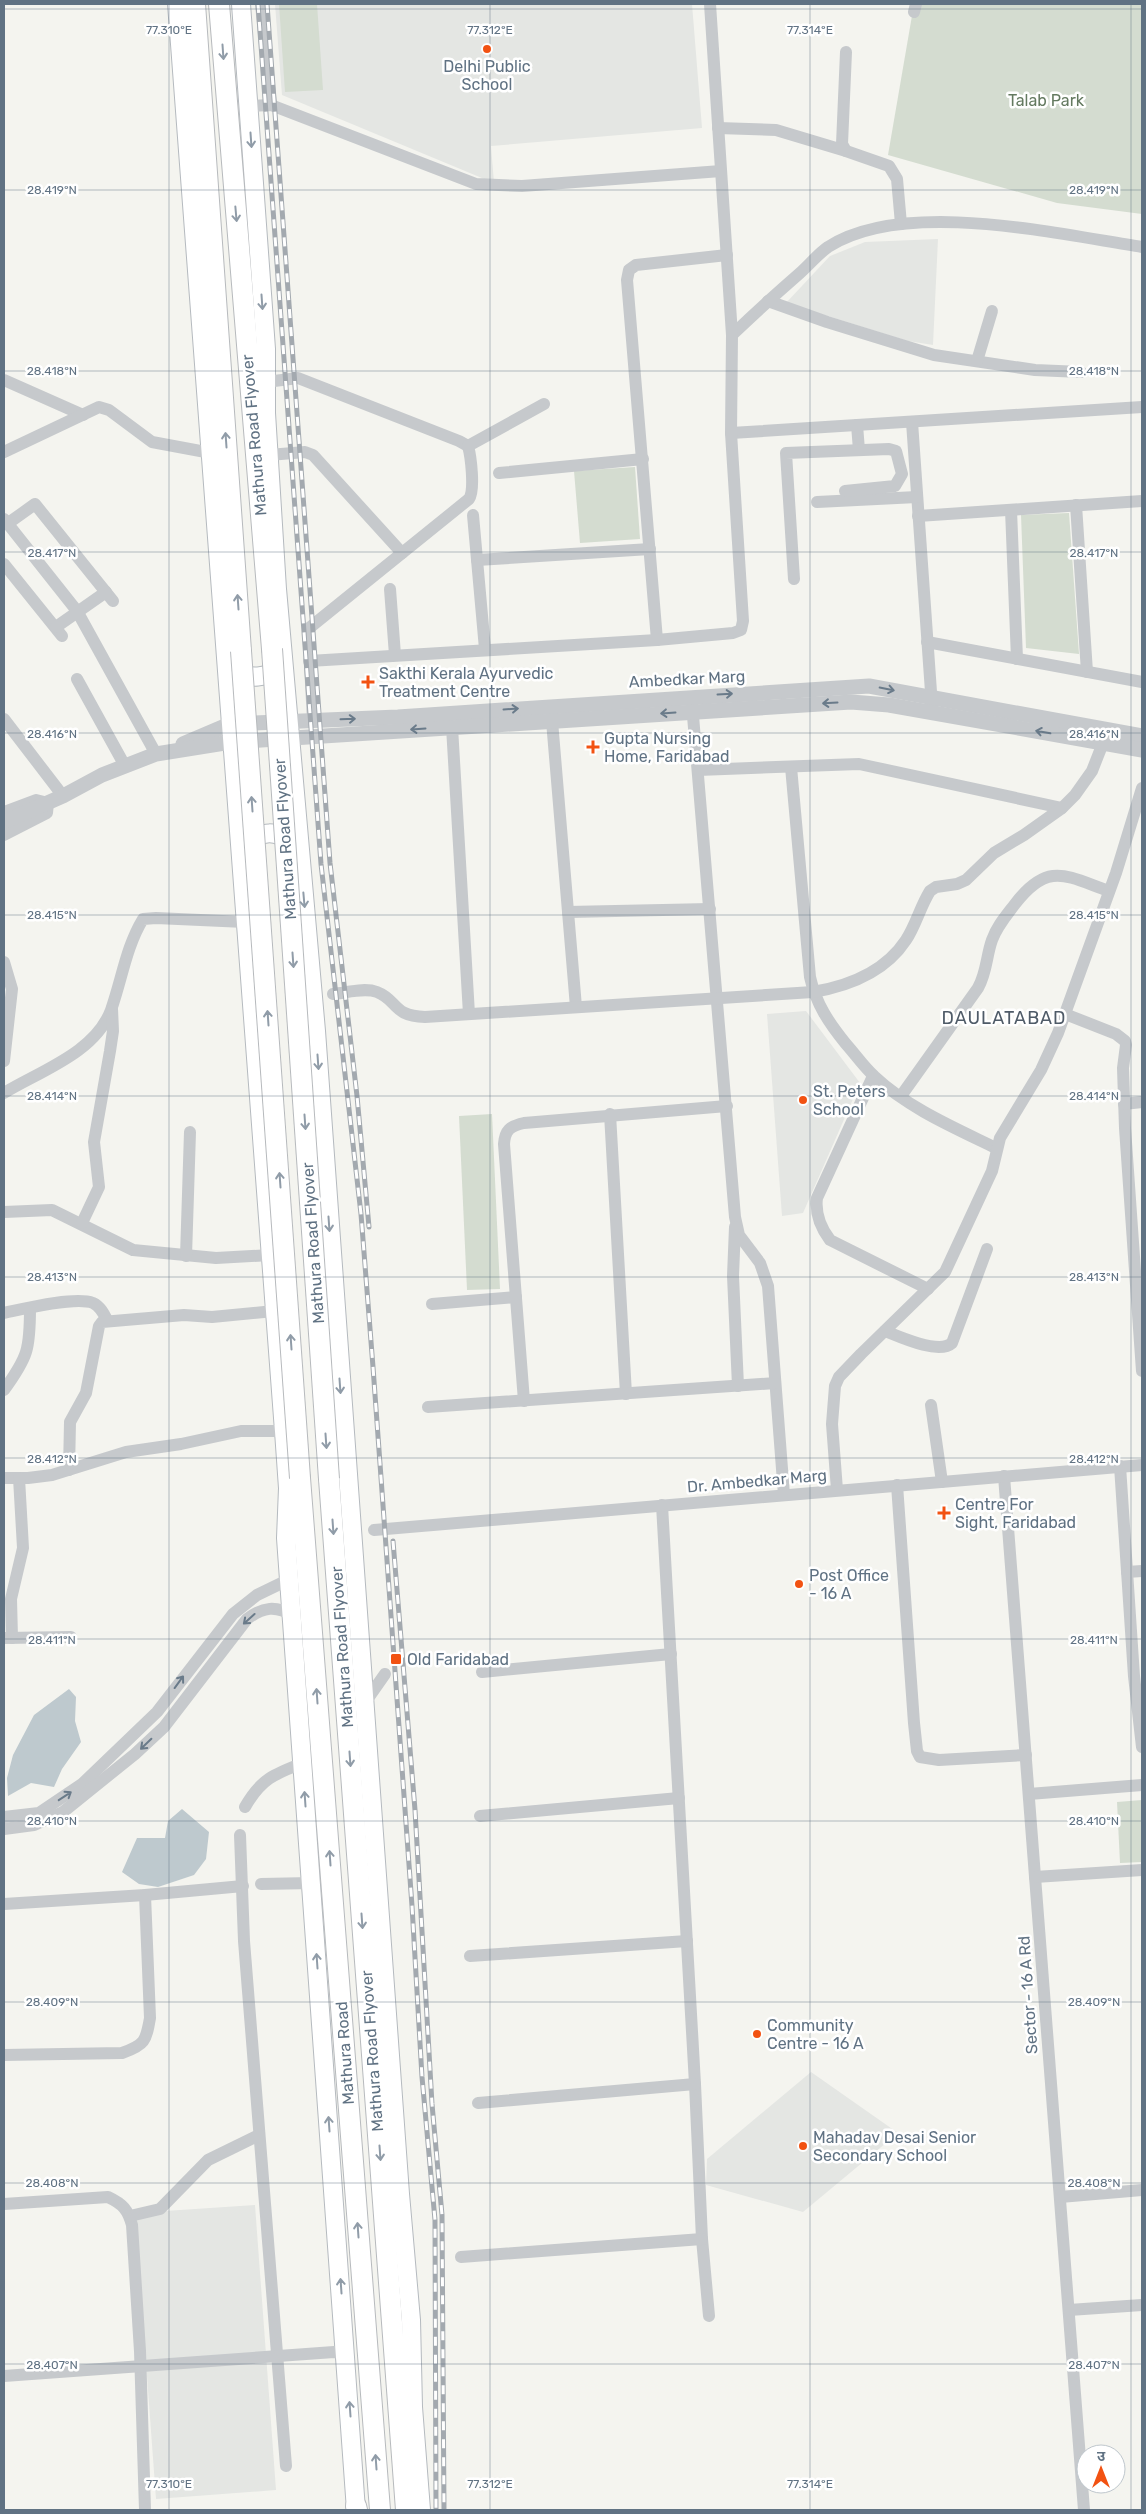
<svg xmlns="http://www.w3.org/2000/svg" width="1146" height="2514" font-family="Rubik,'Noto Sans Devanagari',sans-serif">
<rect width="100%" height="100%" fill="#f4f4ef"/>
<g fill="#e4e6e3">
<path d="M275,4H692L702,128L491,146L494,183L282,95Z"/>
<path d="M938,239L933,345L908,341L786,303L830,256L865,242Z"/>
<path d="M806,1011L860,1083L803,1213L782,1216L767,1014Z"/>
<path d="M811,2072L898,2133L803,2212L706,2185L707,2159Z"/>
<path d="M255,2205L276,2490L156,2499L135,2213Z"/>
</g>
<g fill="#d4dcd0">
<path d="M279,4H317L323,90L285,92Z"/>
<path d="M914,4H1142V214L1057,203L888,155Z"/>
<path d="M635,467L640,539L580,543L574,471Z"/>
<path d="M1069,513L1079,654L1026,648L1021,515Z"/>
<path d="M492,1114L500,1289L467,1290L459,1116Z"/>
<path d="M1142,1800V1862L1120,1863L1117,1802Z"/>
</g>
<g fill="#bec9ce">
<path d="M69,1689L76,1697L75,1721L81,1742L62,1769L54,1787L31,1783L8,1796L7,1778L13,1755L34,1715Z"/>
<path d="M182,1809L209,1832L206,1859L194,1875L158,1887L139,1884L122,1872L137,1838H165L168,1821Z"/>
</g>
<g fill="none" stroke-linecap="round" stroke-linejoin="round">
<defs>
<g id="secondary">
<path d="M177,4L284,1431L288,1488L286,1538L356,2510"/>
<path d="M241,4L266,349V413L277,589L316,1031L400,2194L411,2320L413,2407L421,2510"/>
<path d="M232,667C247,681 270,680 280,662"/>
<path d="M244,846C265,829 273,830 296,844"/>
</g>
<g id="trunk">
<path d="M195,4L241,651"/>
<path d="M219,4L272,649"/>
<path d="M300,1478L380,2510"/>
<path d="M329,1479L406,2510"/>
<path d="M356,2506L357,2510"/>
</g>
</defs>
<use href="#secondary" stroke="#b5babf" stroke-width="20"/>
<use href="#trunk" stroke="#b7babd" stroke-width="22"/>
<g stroke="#c6c9cc" stroke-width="12">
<path d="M261,4L271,105"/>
<path d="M914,12L916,4"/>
<path d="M846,52L842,144L846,151L889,166L897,179L901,224"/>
<path d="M248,106L271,105L476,184L522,186L721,171"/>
<path d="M718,128L776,130L846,151"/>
<path d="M768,301L827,322L934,355L1035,370L1081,372"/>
<path d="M732,335C754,314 777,293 800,273C809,265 818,254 828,247C904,198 1057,234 1142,247"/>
<path d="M977,361L992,311"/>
<path d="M4,380L83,415"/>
<path d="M266,382L298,378L459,441L468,446C471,457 475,490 469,499L308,629L313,720"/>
<path d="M912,422L932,706"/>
<path d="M857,425L859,450"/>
<path d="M731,433L1142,407"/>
<path d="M468,446L544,404"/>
<path d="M4,452L99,407L109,410L152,442L211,453"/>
<path d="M269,455L305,452L313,455L402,553"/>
<path d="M499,473L643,459"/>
<path d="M817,502L917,497"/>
<path d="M1076,505L1087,672"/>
<path d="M1011,510L1017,659"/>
<path d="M473,515L485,649"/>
<path d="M918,516L1142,501"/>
<path d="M4,519L77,611L156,754"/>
<path d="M7,524L35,504L113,601"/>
<path d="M477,560L650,549"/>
<path d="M4,564L62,636"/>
<path d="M794,579L786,453L889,449L896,451L902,474L895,486L845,491"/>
<path d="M390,589L395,655"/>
<path d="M56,627L106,592"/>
<path d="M657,640L627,280L629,270L636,265L727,255"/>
<path d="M927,642L1142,682"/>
<path d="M309,661L657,640L733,633L741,630L743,621L731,433L732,335L710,4"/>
<path d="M77,679L125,766"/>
<path d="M692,704L735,1217L739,1235L760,1263L768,1286L784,1495"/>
<path d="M4,719L63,796"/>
<path d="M552,721L576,1007"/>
<path d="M452,727L469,1014"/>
<path d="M791,767L810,977C816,1004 829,1023 846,1044C855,1054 864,1067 874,1076C908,1108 955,1128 996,1148"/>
<path d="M698,770L859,764L1062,808"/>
<path d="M4,812L36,800L48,803L47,813L4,835"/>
<path d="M568,912L710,909"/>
<path d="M4,962L12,989L4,1061"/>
<path d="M333,994C346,993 364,987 377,992C398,1000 392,1016 425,1017L813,992C849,986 885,972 906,940C916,925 920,907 930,891L936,887L957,884L966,880L994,853L1024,835L1062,808L1075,795L1092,771L1103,743"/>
<path d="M1065,1014L1116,1034L1125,1041L1126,1045L1123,1068L1125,1128L1142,1371"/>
<path d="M873,1076L817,1198C815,1214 820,1227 830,1240L928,1289"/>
<path d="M4,1093C40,1071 95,1053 111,1010C122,979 126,947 143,919L156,918L245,922"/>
<path d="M901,1096L978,988C987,972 986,957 992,940C997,926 1006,916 1015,904C1048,861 1066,876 1109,891"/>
<path d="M1124,1104L1142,1102"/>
<path d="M610,1114L626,1394"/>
<path d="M4,1212L52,1210L133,1250L216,1258L270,1255"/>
<path d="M82,1223L99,1187L94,1142L110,1051L113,1031L112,1009"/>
<path d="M735,1227L733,1276L738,1386"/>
<path d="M186,1256L190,1132"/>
<path d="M432,1304L516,1297"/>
<path d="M4,1313C23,1309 75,1296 93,1303C100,1306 104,1314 107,1320"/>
<path d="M885,1331C900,1337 939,1355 952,1343L987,1249"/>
<path d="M4,1390C28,1357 30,1349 30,1308"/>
<path d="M524,1401L504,1144C505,1130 510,1126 524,1123L727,1106"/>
<path d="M931,1405L942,1482"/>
<path d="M428,1407L775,1383"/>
<path d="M1120,1466L1134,1676L1142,1747"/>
<path d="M69,1470L70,1422L86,1393L99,1326L102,1322L184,1315L212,1317L274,1311"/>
<path d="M1004,1476L1084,2510"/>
<path d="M4,1478H28L52,1475L126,1452L181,1444L241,1431H284"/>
<path d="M897,1485L914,1723L917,1751L920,1757L939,1760L1026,1755"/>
<path d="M837,1490L832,1424L835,1386L839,1377L861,1354L945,1272L992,1171L1000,1138L1041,1070L1058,1033L1116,873L1142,788"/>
<path d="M662,1505L695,2084L702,2239L709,2316"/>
<path d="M374,1530L1142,1465"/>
<path d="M1127,1572L1142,1571"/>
<path d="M4,1638L71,1637"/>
<path d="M12,1638L11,1599L23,1548L19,1478"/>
<path d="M482,1672L671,1654"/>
<path d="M364,1704L385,1674"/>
<path d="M1029,1794L1142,1785"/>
<path d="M245,1807C261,1779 274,1774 303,1763"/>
<path d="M480,1816L679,1798"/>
<path d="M4,1817L39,1813L82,1784L157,1712L233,1614L257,1595L290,1579"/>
<path d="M4,1829L34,1825L63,1812L135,1754L164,1727L247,1619C263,1607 276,1605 293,1616"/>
<path d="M240,1835L244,1941L286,2466"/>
<path d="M1035,1877L1142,1870"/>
<path d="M261,1884L312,1883"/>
<path d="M4,1904L145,1895L243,1886"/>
<path d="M470,1956L687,1941"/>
<path d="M4,2055L122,2053C145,2045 146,2041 150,2018L145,1895"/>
<path d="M478,2103L695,2084"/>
<path d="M1060,2197L1142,2190"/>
<path d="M4,2204L108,2197C123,2204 128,2210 132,2225L140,2351L145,2510"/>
<path d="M130,2216L160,2209L208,2160L259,2135"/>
<path d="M461,2257L702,2239"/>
<path d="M1069,2310L1142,2305"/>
<path d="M4,2376L334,2352L346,2355"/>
</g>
<g stroke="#c6c9cc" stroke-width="15">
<path d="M183,744L230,724L398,717L869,686L1142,736"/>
<path d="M4,822L63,796L102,775L156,754L231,742L851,702L889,705L1142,750"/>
</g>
<use href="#secondary" stroke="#fff" stroke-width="18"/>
<use href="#trunk" stroke="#fff" stroke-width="20"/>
<defs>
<g id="rail">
<path d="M258,4L321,864L361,1214L373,1367L412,1906L422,2077L435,2220L436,2510"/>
<path d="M267,4L330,863L357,1096L369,1227"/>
<path d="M393,1541L415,1810L432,2104L442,2215L444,2510"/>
</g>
</defs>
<use href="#rail" stroke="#a3a9af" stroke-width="5"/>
<use href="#rail" stroke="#fff" stroke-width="3" stroke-dasharray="9" stroke-linecap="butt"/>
<defs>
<g id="trunk-bridge">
<path d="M272,649L329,1479"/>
<path d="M241,651L300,1478"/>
</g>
</defs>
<use href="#trunk-bridge" stroke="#b7babd" stroke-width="22" stroke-linecap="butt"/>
<use href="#trunk-bridge" stroke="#fff" stroke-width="20"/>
</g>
<defs><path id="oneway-shaft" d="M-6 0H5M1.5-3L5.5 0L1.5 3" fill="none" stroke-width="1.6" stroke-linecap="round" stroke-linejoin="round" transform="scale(1.25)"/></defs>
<g stroke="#909ca8">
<use href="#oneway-shaft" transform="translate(223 52) rotate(86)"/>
<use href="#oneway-shaft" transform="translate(251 140) rotate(86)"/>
<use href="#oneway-shaft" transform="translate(236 214) rotate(85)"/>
<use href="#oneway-shaft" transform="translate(262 302) rotate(86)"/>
<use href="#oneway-shaft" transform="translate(226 440) rotate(-94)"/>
<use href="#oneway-shaft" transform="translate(238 602) rotate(-94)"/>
<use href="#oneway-shaft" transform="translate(252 804) rotate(-94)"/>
<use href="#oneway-shaft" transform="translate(304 900) rotate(85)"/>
<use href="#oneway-shaft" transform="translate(293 960) rotate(86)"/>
<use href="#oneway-shaft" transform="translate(268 1018) rotate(-94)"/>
<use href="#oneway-shaft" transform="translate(318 1062) rotate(86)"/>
<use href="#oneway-shaft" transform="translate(305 1122) rotate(86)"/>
<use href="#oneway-shaft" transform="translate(280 1180) rotate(-94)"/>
<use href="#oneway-shaft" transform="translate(329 1224) rotate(86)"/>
<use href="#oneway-shaft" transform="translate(291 1342) rotate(-94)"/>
<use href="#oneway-shaft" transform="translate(340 1386) rotate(86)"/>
<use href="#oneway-shaft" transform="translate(326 1441) rotate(86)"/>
<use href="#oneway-shaft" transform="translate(333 1527) rotate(86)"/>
<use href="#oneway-shaft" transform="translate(317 1696) rotate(-94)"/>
<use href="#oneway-shaft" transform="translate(350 1759) rotate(86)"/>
<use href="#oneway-shaft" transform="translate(305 1799) rotate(-94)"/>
<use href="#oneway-shaft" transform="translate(330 1858) rotate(-94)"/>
<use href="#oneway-shaft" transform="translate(362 1921) rotate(86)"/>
<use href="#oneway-shaft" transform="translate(317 1961) rotate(-94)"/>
<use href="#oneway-shaft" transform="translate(329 2124) rotate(-94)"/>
<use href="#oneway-shaft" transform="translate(380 2153) rotate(86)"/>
<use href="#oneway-shaft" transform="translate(358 2230) rotate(-94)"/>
<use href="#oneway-shaft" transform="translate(341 2286) rotate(-94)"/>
<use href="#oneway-shaft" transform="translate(350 2409) rotate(-94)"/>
<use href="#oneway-shaft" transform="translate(376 2462) rotate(-94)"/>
</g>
<g stroke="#6a7b8a">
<use href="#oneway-shaft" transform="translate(887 689) rotate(11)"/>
<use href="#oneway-shaft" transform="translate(725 694) rotate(-3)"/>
<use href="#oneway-shaft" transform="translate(830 703) rotate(177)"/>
<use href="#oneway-shaft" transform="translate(511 709) rotate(-4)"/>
<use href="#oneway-shaft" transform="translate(668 713) rotate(176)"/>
<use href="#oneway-shaft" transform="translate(348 719) rotate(-2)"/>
<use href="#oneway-shaft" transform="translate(418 729) rotate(176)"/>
<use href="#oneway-shaft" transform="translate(1043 732) rotate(-170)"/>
<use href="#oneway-shaft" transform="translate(249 1619) rotate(138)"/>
<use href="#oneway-shaft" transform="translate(179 1682) rotate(-54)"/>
<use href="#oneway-shaft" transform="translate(146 1744) rotate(136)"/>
<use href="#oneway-shaft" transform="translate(65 1796) rotate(-33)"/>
</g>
<path fill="none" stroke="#607283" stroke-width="1" stroke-opacity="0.45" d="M169,4V2510M490,4V2510M810,4V2510M1131,4V2510M4,9H1142M4,190H1142M4,371H1142M4,552H1142M4,733H1142M4,915H1142M4,1096H1142M4,1277H1142M4,1458H1142M4,1639H1142M4,1821H1142M4,2002H1142M4,2183H1142M4,2364H1142"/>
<g fill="#f25212" stroke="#fff" stroke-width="2">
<circle cx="487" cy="49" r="5"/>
<path d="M365.5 674.5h5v5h5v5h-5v5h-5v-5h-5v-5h5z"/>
<path d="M590.5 739.5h5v5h5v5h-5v5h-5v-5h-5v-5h5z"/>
<circle cx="803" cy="1100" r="5"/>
<path d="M941.5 1505.5h5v5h5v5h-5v5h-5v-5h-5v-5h5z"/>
<circle cx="799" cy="1584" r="5"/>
<rect x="390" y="1653" width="12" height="12" rx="2.5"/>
<circle cx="757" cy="2034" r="5"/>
<circle cx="803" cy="2146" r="5"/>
</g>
<g text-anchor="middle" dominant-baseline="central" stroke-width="5" stroke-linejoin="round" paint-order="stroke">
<g font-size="16" fill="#607283" stroke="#fff" text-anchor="start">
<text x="487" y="66" text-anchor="middle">Delhi Public<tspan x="487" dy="18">School</tspan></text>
<text x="379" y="673">Sakthi Kerala Ayurvedic<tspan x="379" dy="18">Treatment Centre</tspan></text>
<text x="604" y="738">Gupta Nursing<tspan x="604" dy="18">Home, Faridabad</tspan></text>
<text x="813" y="1091">St. Peters<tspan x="813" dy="18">School</tspan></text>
<text x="955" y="1504">Centre For<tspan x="955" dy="18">Sight, Faridabad</tspan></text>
<text x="809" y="1575">Post Office<tspan x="809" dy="18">- 16 A</tspan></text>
<text x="407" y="1659">Old Faridabad</text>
<text x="767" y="2025">Community<tspan x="767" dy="18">Centre - 16 A</tspan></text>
<text x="813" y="2137">Mahadav Desai Senior<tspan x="813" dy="18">Secondary School</tspan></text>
</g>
<g font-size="16" fill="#647a60" stroke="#fff">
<text x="1046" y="100">Talab Park</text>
</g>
<g font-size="16" fill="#607283" stroke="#fff">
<text transform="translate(254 435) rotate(-95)">Mathura Road Flyover</text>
<text transform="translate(687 679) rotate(-3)">Ambedkar Marg</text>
<text transform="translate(285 839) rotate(-94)">Mathura Road Flyover</text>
<text transform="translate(313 1243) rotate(-94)">Mathura Road Flyover</text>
<text transform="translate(757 1481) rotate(-5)">Dr. Ambedkar Marg</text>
<text transform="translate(342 1647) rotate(-94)">Mathura Road Flyover</text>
<text transform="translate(1028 1995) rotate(-94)">Sector - 16 A Rd</text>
<text transform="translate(372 2051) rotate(-94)">Mathura Road Flyover</text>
<text transform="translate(345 2053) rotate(-94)">Mathura Road</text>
</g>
<g font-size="18" letter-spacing="1" fill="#4f5b68" stroke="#fff">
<text x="1004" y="1018">DAULATABAD</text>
</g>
</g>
<g font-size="12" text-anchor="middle" fill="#607283" stroke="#fff" stroke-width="5" stroke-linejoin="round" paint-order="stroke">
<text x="169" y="34">77.310°E</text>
<text x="490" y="34">77.312°E</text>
<text x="810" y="34">77.314°E</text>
<text x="52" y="194">28.419°N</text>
<text x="1094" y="194">28.419°N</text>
<text x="52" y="375">28.418°N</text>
<text x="1094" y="375">28.418°N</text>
<text x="52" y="557">28.417°N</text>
<text x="1094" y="557">28.417°N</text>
<text x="52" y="738">28.416°N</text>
<text x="1094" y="738">28.416°N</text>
<text x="52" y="919">28.415°N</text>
<text x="1094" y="919">28.415°N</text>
<text x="52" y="1100">28.414°N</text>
<text x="1094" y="1100">28.414°N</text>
<text x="52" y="1281">28.413°N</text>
<text x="1094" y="1281">28.413°N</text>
<text x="52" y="1463">28.412°N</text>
<text x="1094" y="1463">28.412°N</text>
<text x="52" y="1644">28.411°N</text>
<text x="1094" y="1644">28.411°N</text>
<text x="52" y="1825">28.410°N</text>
<text x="1094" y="1825">28.410°N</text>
<text x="52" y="2006">28.409°N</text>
<text x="1094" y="2006">28.409°N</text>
<text x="52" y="2187">28.408°N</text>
<text x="1094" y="2187">28.408°N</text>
<text x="52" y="2369">28.407°N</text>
<text x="1094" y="2369">28.407°N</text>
<text x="169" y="2488">77.310°E</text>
<text x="490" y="2488">77.312°E</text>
<text x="810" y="2488">77.314°E</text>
</g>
<rect width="1146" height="2514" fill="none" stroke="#607283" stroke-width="10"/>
<g transform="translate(1101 2469)"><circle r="24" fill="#ffffff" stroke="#bfc7cd"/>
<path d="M0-4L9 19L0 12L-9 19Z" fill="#f25212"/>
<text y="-8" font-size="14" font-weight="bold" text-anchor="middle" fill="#607283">उ</text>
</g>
</svg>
